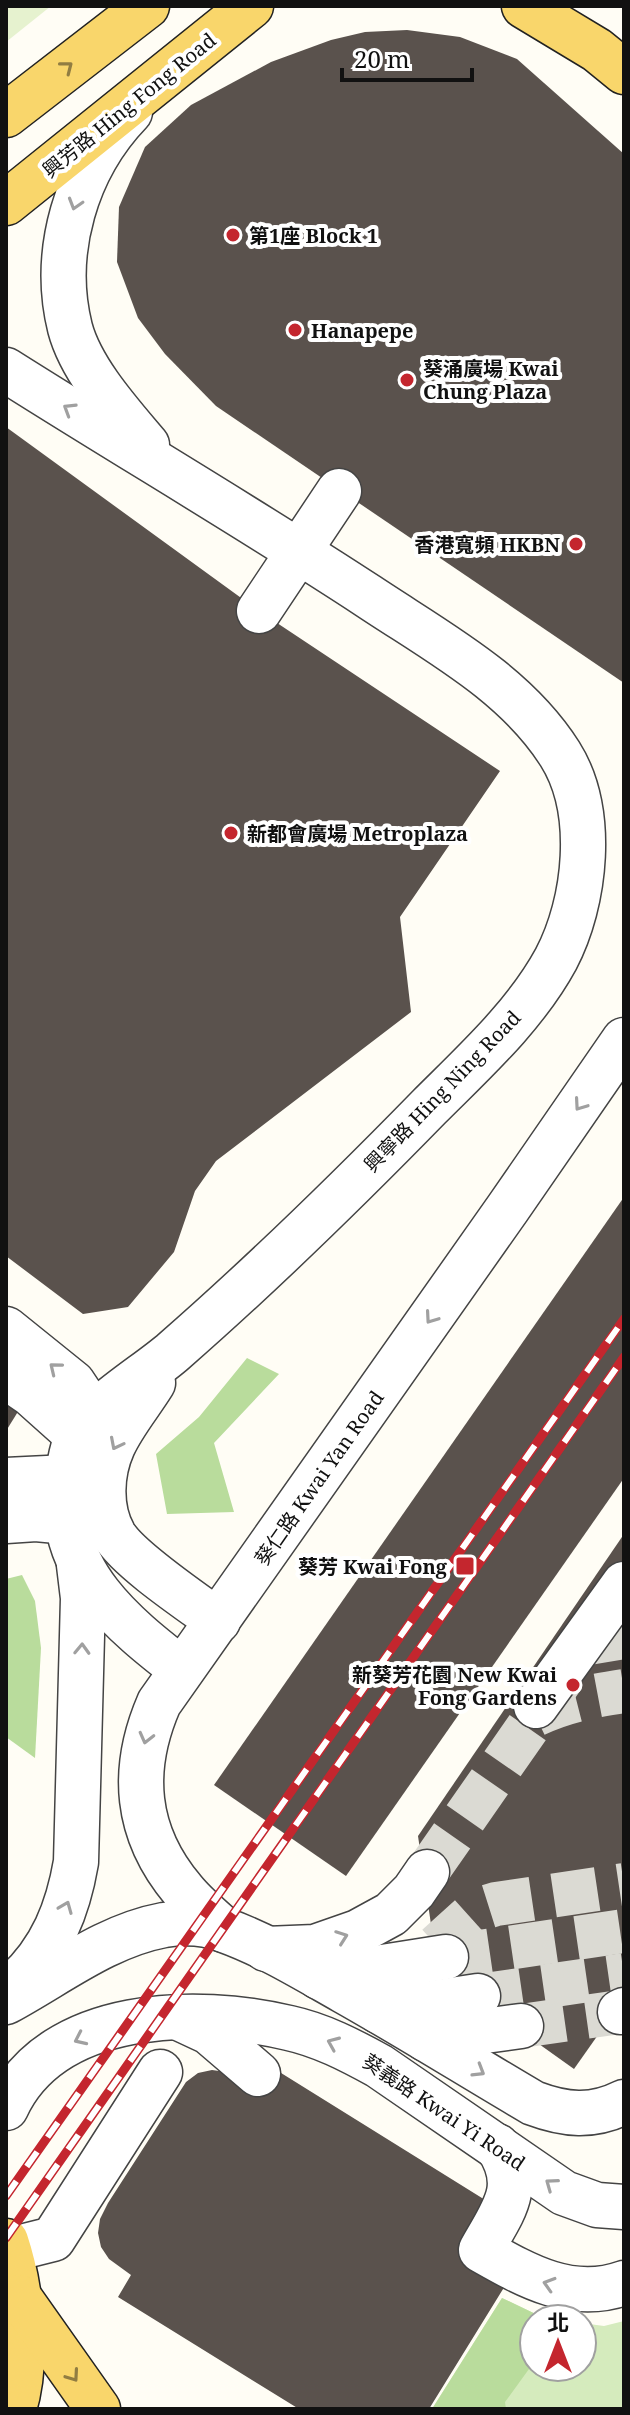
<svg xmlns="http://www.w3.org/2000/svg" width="630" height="2415" font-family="'Noto Serif','Noto Sans TC',serif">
<rect width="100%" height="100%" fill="#fffdf5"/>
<path fill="#d5ebbd" d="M502,2298L546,2319H534V2367H582V2323L604,2326L624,2321V2409H432Z"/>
<g fill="#b9dc9c">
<path d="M247,1358L279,1374L214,1443L234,1512L167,1514L156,1454L199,1417Z"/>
<path d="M22,1575L35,1601L41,1648L35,1758L6,1737V1579Z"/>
<path d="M502,2298L546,2319H534V2367H537L529,2369L505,2402L506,2409H432Z"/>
</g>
<path fill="#e6f2cf" d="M6,6H51L6,42Z"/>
<g fill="#5a524d">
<path d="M407,30L460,37L517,59L624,154V683L216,406L165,354L138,318L117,262L119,207L145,147L191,105L271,62L331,40L365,32Z"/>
<path d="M6,427L259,611L500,771L400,917L411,1012L216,1161L195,1191L174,1252L128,1307L83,1314L6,1256Z"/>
<path d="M624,1197V1478L346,1876L214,1785Z"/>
<path d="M6,1401L19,1410L6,1431Z"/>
<path d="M624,1534V1998L574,2069L438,1972L418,1836Z"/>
<path d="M265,2063L490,2203L508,2281L429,2409H299L118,2297L131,2275L109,2259L101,2247L98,2233L100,2219L108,2203L186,2082L198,2073L212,2070L226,2072Z"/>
</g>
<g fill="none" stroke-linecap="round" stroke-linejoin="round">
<g stroke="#dbdad3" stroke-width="44" stroke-dasharray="44 22" stroke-linecap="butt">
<path d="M588,1643L624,1637"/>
<path d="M535,1715C564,1701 592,1696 624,1691"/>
<path d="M427,1872L563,1677"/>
<path d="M437,1946L477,1910L496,1904L624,1885"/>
<path d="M446,1957L624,1931"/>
<path d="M478,1996L624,1975"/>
<path d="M521,2026L620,2012"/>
</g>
<defs>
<g id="minor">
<path d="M130,112C76,168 51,252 70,328C81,370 120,413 147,445"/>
<path d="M6,370C126,446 249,518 368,596C437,642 515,683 560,754C596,811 586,902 556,959C525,1016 474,1062 429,1107C347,1191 262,1274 174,1351C147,1375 92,1406 77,1437C70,1453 68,1473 66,1491C60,1573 123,1624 181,1669"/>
<path d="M259,611L339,491"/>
<path d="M6,1329L73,1383L85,1401L88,1419"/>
<path d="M6,1377L31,1394L78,1436"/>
<path d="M153,1383C140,1404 123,1424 113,1446C101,1473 99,1508 114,1535C129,1560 192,1602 218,1621"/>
<path d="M6,1480L68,1477"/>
<path d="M6,1521L36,1519L68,1522"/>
<path d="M536,1706L624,1584"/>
<path d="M224,1930C210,1917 195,1905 183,1890C135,1833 130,1770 159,1703L508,1208L624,1040"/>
<path d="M266,1949L315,1947L358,1932L391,1914L414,1891L427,1872"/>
<path d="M319,1977L446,1957"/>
<path d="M16,1983C52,1950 68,1909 76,1862L83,1598L79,1565"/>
<path d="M6,2002C58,1974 105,1936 164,1925C184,1922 206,1923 224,1930C266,1945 305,1969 344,1991C408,2027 470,2066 533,2103C565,2115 592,2118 624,2102"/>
<path d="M379,2011L478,1996"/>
<path d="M620,2012L624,2010"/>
<path d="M179,2018L209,2032L258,2074"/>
<path d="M426,2039L521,2026"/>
<path d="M6,2108C52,2008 198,2006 289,2028C321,2035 350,2050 379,2066L564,2193L597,2205L624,2207"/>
<path d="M497,2146C525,2187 502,2212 481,2250C525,2275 571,2302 624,2283"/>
<path d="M9,2250L53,2239L160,2072"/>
</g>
<g id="major">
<path d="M524,6L597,50L624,72"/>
<path d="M6,115L147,6"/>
<path d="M6,203L251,6"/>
<path d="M6,2241C22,2289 29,2361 14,2409"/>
<path d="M19,2297L98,2409"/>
</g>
</defs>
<use href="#minor" stroke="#444" stroke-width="47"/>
<use href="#major" stroke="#222" stroke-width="47"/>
<use href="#minor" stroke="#fff" stroke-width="44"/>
<use href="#major" stroke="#f9d66b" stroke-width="44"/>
<defs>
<g id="rail">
<path d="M6,2196L624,1319"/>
<path d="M6,2238L624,1357"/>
</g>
</defs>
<use href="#rail" stroke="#c4262e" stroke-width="9"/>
<use href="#rail" stroke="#fff" stroke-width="6" stroke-dasharray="18" stroke-linecap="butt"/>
</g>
<defs><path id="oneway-chevron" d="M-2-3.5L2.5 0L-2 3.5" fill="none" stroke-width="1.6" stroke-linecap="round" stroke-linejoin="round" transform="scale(2)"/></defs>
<g stroke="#917d42">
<use href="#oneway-chevron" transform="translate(67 67) rotate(-38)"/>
<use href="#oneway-chevron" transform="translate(73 2376) rotate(55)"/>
</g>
<g stroke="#a0a0a0">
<use href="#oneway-chevron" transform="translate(75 204) rotate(107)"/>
<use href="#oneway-chevron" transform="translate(69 409) rotate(-148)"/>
<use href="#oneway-chevron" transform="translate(580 1105) rotate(125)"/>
<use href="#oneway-chevron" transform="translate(431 1318) rotate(125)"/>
<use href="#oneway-chevron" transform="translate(55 1368) rotate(-141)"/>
<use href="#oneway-chevron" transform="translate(116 1444) rotate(117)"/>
<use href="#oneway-chevron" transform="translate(82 1649) rotate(-88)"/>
<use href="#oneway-chevron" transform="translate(146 1738) rotate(104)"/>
<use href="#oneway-chevron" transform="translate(66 1907) rotate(-68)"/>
<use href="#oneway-chevron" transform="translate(342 1937) rotate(-20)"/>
<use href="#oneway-chevron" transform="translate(80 2039) rotate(155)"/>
<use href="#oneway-chevron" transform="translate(333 2043) rotate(-157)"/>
<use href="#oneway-chevron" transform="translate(479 2071) rotate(31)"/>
<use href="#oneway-chevron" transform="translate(551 2184) rotate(-144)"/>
<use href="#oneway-chevron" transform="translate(549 2284) rotate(-163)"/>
</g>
<g fill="#c4262e" stroke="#fff" stroke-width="3">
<circle cx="233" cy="235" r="8"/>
<circle cx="295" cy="330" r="8"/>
<circle cx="407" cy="380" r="8"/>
<circle cx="576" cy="544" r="8"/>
<circle cx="231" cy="833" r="8"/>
<rect x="455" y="1556" width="20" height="20" rx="4"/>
<circle cx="573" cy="1685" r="8"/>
</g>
<g text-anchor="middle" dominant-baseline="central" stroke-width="8" stroke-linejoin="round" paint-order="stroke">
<g font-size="20" fill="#111" stroke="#fff">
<text transform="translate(129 105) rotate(-39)">興芳路 Hing Fong Road</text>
<text transform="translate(442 1091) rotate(-46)">興寧路 Hing Ning Road</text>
<text transform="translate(319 1478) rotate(-55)">葵仁路 Kwai Yan Road</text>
<text transform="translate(444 2112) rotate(34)">葵義路 Kwai Yi Road</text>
</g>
<g font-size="20" font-weight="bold" fill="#111" stroke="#fff" text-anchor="start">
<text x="249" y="235">第1座 Block 1</text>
<text x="311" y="330">Hanapepe</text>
<text x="423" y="368">葵涌廣場 Kwai<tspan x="423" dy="23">Chung Plaza</tspan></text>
<text x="560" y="544" text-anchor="end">香港寬頻 HKBN</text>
<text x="247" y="833">新都會廣場 Metroplaza</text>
<text x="447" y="1566" text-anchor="end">葵芳 Kwai Fong</text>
<text x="557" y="1674" text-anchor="end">新葵芳花園 New Kwai<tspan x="557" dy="23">Fong Gardens</tspan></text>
</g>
</g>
<rect width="630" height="2415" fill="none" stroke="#111111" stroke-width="16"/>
<g transform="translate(558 2343)"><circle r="38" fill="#ffffff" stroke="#a0a0a0" stroke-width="2"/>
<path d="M0-6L14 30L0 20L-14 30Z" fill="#c4262e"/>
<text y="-12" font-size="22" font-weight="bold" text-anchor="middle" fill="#111111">北</text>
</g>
<path d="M342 68v12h130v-12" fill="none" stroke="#111111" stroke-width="4"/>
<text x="354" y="68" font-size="24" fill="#111111" stroke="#ffffff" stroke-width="6" paint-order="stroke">20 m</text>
</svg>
